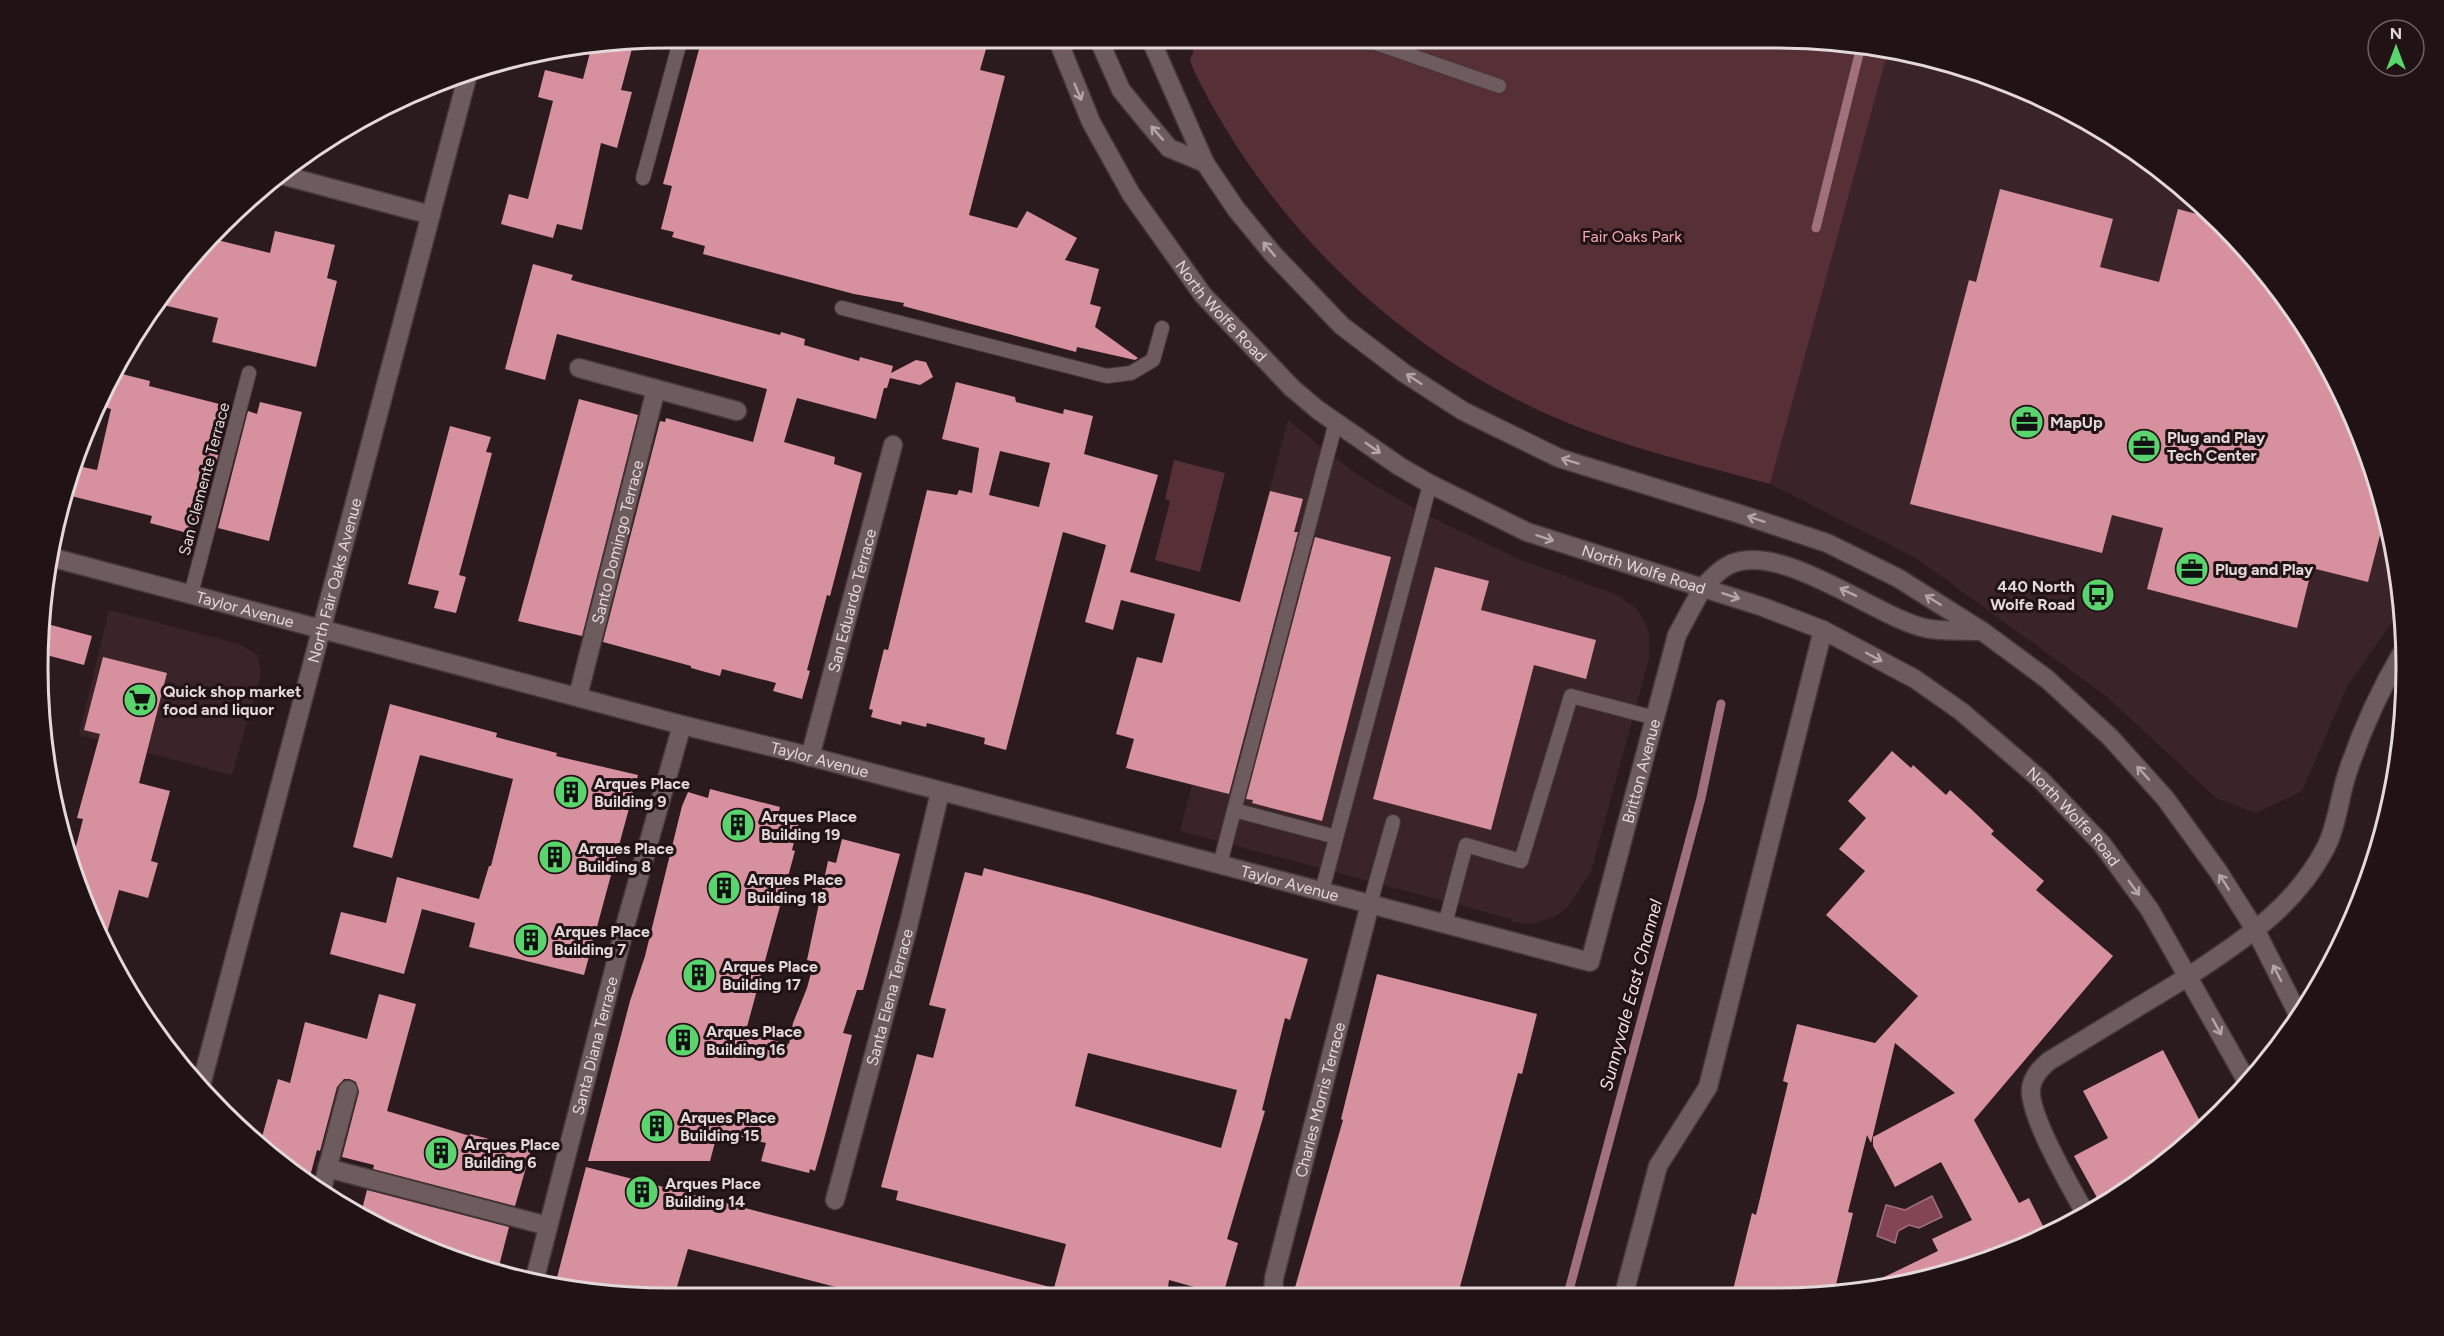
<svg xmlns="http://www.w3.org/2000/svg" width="2444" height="1336" font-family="Figtree,sans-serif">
<rect width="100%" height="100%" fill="#2b1b1e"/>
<g fill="#3a2429">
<path d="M1888,51L1940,59L2091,122L2191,194L2276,284L2341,389L2385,504L2402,607L2347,687L2302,791L2256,813L2216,798L2106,696L1916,558L1770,484Z"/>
<path d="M1288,420L1326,451L1364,479L1422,513L1523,561L1615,594L1636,608L1643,619L1649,632V659L1591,871L1568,907L1554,917L1530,924L1511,922L1512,919L1180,831Z"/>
<path d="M109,610L239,644L258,655L261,673L232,775L79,735Z"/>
</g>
<g fill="#562f37">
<path d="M1188,38L1817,39L1888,51L1770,484C1708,467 1644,452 1583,429C1423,368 1291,249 1209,100C1203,88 1195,75 1191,63C1189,57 1193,56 1193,51C1194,47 1190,41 1188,38Z"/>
<path d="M1174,460L1225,473L1200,572L1155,560L1170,501L1165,499Z"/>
</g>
<path fill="#834553" stroke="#a0717c" stroke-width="1.5" d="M1932,1196L1942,1217L1919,1228L1909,1225L1898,1231L1895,1243L1877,1236L1886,1205L1905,1210Z"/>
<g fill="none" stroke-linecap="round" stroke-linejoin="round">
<g stroke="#a0717c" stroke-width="9">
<path d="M1816,228L1861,46"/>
<path d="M1568,1294L1701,798L1721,704"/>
</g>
</g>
<g fill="#d7919e" fill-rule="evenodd">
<path d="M702,38H975L973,46L986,49L980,70L1005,76L969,215L1017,228L1027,211L1077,238L1065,260L1099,269L1090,304L1101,307L1095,327L1138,358L1135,360L1077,347L1076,352L903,306L904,303L854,294L703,254L705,246L672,237L674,232L661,229L672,186L663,184Z"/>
<path d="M634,41L621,90L632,92L617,148L601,143L582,230L557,224L553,238L501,224L509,194L528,199L553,101L538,97L545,70L583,79L592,45Z"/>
<path d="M2000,189L2113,219L2100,267L2159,282L2178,209L2215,219L2276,284L2341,389L2385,504L2386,512L2368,582L2312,568L2297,628L2147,589L2163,528L2112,515L2102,553L1910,504L1969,280L1976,282Z"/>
<path d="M275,231L335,245L327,278L337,281L316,367L212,342L218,318L155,303L194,252L209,238L270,253Z"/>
<path d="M533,264L573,275L571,280L780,335L781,332L805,339L804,345L859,361L860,357L893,366L891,373L916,360L926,362L933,377L920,385L890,378L887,388H884L876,419L797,398L784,442L835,457L834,464L862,473L830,596L827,595L807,670L810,671L802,699L773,691L776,683L722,669L720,676L691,668V666L603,642L660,421L665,422L666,418L753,442L767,389L557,334L545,380L505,369Z"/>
<path d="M114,372L150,381L149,386L231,407L200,524L194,522L191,534L150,523L152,516L63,494L73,465L97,470L111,409L97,405Z"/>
<path d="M956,382L1015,397L1016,402L1063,414L1064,409L1093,416L1084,454L1158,475L1130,572L1240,602L1270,491L1303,499L1294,532H1298L1229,794L1126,768L1134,739L1116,734L1137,657L1162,663L1175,614L1121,600L1113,630L1085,622L1106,545L1063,532L1006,750L984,744L985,738L927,723L926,727L902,721L901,725L871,717L873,710L869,709L884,649L888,650L927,490L957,495L959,490L972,493L979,448L942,439ZM1000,451L1050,463L1039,507L989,495Z"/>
<path d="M579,399L638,415L582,636L518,621Z"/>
<path d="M260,402L302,412L269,541L218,528L248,411L257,414Z"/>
<path d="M450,426L491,437L486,452L492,453L459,575L466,577L456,613L434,608L439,591L408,584Z"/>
<path d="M1315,537L1391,557L1322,821L1252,803L1253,800L1246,799Z"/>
<path d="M1435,567L1489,581L1481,610L1596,640L1586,679L1534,665L1491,830L1373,799Z"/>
<path d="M40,622L92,636L84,665L39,653Z"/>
<path d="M103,657L167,673L139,783L170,791L151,861L158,863L148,898L119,890L104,944L86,910L71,866L83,819L77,818L100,734L84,730Z"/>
<path d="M390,704L497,733L496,737L557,753L556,756L638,775L584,975L469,947L475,923L422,909L404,974L330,954L341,912L386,923L397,877L479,899L489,866H491L513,779L420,755L392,858L353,847Z"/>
<path d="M1892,751L1911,768L1913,765L1946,795L1950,790L1971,809L1994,831L1991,834L2044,881L2036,890L2113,956L1974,1120L2019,1203L2029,1198L2046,1232L1979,1265L1885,1287L1882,1278L1938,1251L1932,1239L1972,1220L1941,1162L1895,1187L1873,1146V1137L1955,1093L1895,1043L1871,1143L1867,1135L1848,1212L1853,1213L1834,1293L1732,1294L1752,1213L1756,1215L1788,1083L1783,1081L1797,1024L1875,1043L1918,996L1826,915L1865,871L1839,849L1866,818L1848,801Z"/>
<path d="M710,789L780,807L778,816L799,822L792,850L795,851L745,1034L789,1044L793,1023L807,988L814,962L807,960L828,861L836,863L842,839L900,854L863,990H857L843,1033L852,1035L823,1143L815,1171L810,1169L809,1173L761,1161L766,1143L718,1131L710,1161H588L630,1001L645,956L682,806L688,792L708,798Z"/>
<path d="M984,868L1089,895L1308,959L1290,1020L1285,1018L1262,1110L1265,1111L1227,1239L1238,1243L1223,1295L1169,1280L1167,1295L871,1296L688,1249L674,1297H627L555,1285L586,1167L1054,1288L1066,1244L896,1200L898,1191L881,1187L917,1054L933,1058L946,1009L929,1005L965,872L982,876ZM1088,1053L1237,1090L1221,1148L1075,1106Z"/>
<path d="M1377,974L1537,1014L1522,1074L1518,1073L1458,1294L1309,1295L1294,1291L1343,1120L1341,1119Z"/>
<path d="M379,994L416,1004L387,1111L470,1136V1134L531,1150L515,1206L373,1169L374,1165L342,1157L359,1092L356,1082L350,1079H344L337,1087L320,1151L317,1150L308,1184L284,1168L262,1148L265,1138L262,1137L278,1079L290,1083L305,1022L367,1039Z"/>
<path d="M2163,1050L2202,1125L2126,1192L2101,1205L2074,1156L2108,1138L2083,1091Z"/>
<path d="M367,1190L509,1227L497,1274L360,1217Z"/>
</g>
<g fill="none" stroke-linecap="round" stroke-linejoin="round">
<defs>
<g id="service">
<path d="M1361,38L1499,86"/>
<path d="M643,178L681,38"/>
<path d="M842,308L1107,376L1131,373L1153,360L1162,328"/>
<path d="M191,594L249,373"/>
<path d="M1234,810L1336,837"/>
<path d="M1220,864L1336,422"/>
<path d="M1322,891L1430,484"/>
<path d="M1370,904L1393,822"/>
<path d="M1445,924L1466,845L1521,861L1571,696L1655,718"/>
</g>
<g id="minor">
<path d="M278,174L431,215"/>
<path d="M579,368L737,411"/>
<path id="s1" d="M50,557L682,725L793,752L1590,962L1677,635L1703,587"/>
<path id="s2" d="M578,696L656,389"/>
<path id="s3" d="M810,757L893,445"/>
<path d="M327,1168L548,1226"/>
<path d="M321,1193L348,1090"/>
<path id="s4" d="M835,1200L908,927L940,792"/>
<path d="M2085,1213C2071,1187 2028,1115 2031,1088C2033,1076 2040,1069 2049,1061L2189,976"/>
<path id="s5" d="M534,1282L627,919L682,725"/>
<path d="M1624,1294L1658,1166L1708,1087L1823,630"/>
<path id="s6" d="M1273,1295L1274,1278L1370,904"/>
</g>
<path id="tertiary" d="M2189,976C2242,941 2294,908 2325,849C2337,827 2339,798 2347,774C2361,731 2381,688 2404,649"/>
<g id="secondary">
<path id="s7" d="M1057,38L1091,122L1131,194L1203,295L1292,388L1318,410L1399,466L1430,484L1527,532L1763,607L1823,630L1915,679L1962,712L2041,780L2102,844L2150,910L2249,1085"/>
<path d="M1098,38L1121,90L1148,123L1169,148L1205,163"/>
<path d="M1150,38L1205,163L1236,209L1273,254L1342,326L1404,373L1463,411L1559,458L1740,514L1827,543L1898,578L1982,631L2047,679L2110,737L2165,798L2218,871L2256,931L2299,1016"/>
<path d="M1703,587C1710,580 1718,571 1727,566C1778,538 1875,617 1925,628C1942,632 1963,630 1980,631"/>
<path id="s8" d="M200,1089L469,70"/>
</g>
</defs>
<use href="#service" stroke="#45383a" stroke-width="16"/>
<use href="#minor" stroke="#45383a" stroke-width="21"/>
<use href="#tertiary" stroke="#45383a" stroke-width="21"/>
<use href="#secondary" stroke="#45383a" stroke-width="21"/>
<use href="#service" stroke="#6e5b5e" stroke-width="14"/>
<use href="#minor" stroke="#6e5b5e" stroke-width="18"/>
<use href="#tertiary" stroke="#6e5b5e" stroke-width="18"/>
<use href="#secondary" stroke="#6e5b5e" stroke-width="18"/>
</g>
<defs><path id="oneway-shaft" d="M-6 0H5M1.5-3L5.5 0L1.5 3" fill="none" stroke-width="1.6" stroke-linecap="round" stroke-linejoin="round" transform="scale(1.5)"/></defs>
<g stroke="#b4a6a8">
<use href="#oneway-shaft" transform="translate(1078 92) rotate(67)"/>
<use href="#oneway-shaft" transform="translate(1157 133) rotate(-131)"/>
<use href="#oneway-shaft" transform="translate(1269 249) rotate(-130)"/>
<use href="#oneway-shaft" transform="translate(1414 379) rotate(-147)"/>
<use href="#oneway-shaft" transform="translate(1373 448) rotate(35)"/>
<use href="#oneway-shaft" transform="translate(1570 461) rotate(-163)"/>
<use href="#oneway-shaft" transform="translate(1756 519) rotate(-161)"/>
<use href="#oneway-shaft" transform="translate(1545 538) rotate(18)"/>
<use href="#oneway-shaft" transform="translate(1848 592) rotate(-155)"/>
<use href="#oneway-shaft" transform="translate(1731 596) rotate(18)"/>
<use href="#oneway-shaft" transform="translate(1933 600) rotate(-148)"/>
<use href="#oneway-shaft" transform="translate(1874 657) rotate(28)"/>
<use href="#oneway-shaft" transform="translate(2143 773) rotate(-132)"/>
<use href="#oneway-shaft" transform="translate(2224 882) rotate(-123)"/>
<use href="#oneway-shaft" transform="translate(2134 888) rotate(54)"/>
<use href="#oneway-shaft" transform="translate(2277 973) rotate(-117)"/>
<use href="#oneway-shaft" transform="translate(2217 1027) rotate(61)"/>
</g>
<defs>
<symbol id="office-disc" viewBox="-11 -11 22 22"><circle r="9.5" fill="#5ad56e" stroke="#211215"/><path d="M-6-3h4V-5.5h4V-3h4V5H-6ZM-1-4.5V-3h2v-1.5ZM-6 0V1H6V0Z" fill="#111"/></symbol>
<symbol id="bus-disc" viewBox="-11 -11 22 22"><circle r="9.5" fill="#5ad56e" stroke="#211215"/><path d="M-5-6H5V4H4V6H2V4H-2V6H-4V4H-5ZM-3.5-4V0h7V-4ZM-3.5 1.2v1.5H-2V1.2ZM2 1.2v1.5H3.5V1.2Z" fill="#111"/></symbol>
<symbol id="supermarket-disc" viewBox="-11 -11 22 22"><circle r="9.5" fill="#5ad56e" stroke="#211215"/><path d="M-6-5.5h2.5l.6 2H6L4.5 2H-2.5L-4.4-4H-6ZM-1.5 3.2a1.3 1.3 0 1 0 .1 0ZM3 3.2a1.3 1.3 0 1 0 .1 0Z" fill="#111"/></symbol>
<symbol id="building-disc" viewBox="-11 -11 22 22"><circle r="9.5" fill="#5ad56e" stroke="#211215"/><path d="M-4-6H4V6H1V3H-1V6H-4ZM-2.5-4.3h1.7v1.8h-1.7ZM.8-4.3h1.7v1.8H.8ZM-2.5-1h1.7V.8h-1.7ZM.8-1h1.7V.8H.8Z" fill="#111"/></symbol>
</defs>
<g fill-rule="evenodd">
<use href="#office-disc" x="2008" y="403" width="38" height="38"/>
<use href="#office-disc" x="2125" y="427" width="38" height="38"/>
<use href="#office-disc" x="2173" y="550" width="38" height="38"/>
<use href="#bus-disc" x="2079" y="576" width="38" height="38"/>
<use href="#supermarket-disc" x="121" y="681" width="38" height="38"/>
<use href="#building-disc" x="552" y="773" width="38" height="38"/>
<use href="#building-disc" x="719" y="806" width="38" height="38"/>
<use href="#building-disc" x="536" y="838" width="38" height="38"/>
<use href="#building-disc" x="705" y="869" width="38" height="38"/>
<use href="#building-disc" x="512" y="921" width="38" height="38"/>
<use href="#building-disc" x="680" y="956" width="38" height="38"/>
<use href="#building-disc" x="664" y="1021" width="38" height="38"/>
<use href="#building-disc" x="638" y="1107" width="38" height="38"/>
<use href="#building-disc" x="422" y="1134" width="38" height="38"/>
<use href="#building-disc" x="623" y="1173" width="38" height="38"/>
</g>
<g text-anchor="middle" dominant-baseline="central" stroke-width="6" stroke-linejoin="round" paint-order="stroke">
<g font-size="16" fill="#f6a8b7" stroke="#211215">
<text x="1632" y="236">Fair Oaks Park</text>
</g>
<g font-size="16" fill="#e3d8da" stroke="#211215">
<text stroke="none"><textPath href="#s7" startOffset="321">North Wolfe Road</textPath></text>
<text transform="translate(204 479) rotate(-75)">San Clemente Terrace</text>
<text stroke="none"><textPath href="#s2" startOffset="159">Santo Domingo Terrace</textPath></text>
<text stroke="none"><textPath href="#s7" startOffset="825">North Wolfe Road</textPath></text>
<text stroke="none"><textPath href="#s8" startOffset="526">North Fair Oaks Avenue</textPath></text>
<text stroke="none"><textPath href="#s3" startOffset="162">San Eduardo Terrace</textPath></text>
<text stroke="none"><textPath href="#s1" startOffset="202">Taylor Avenue</textPath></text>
<text stroke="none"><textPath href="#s1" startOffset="796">Taylor Avenue</textPath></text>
<text stroke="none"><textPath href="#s1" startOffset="1790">Britton Avenue</textPath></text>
<text stroke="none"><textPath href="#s7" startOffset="1329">North Wolfe Road</textPath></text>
<text stroke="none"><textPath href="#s1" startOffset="1282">Taylor Avenue</textPath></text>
<text stroke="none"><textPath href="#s4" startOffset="210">Santa Elena Terrace</textPath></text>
<text stroke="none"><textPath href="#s5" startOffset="244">Santa Diana Terrace</textPath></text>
<text stroke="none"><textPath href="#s6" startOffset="201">Charles Morris Terrace</textPath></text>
</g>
<g font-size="16" font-weight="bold" fill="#e3d8da" stroke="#211215" text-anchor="start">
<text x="2050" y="422">MapUp</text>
<text x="2167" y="437">Plug and Play<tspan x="2167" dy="18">Tech Center</tspan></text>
<text x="2215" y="569">Plug and Play</text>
<text x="2075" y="586" text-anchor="end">440 North<tspan x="2075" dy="18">Wolfe Road</tspan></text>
<text x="163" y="691">Quick shop market<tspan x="163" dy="18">food and liquor</tspan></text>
<text x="594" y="783">Arques Place<tspan x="594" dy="18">Building 9</tspan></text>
<text x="761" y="816">Arques Place<tspan x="761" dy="18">Building 19</tspan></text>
<text x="578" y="848">Arques Place<tspan x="578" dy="18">Building 8</tspan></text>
<text x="747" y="879">Arques Place<tspan x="747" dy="18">Building 18</tspan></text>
<text x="554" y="931">Arques Place<tspan x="554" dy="18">Building 7</tspan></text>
<text x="722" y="966">Arques Place<tspan x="722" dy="18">Building 17</tspan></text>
<text x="706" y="1031">Arques Place<tspan x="706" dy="18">Building 16</tspan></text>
<text x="680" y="1117">Arques Place<tspan x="680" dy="18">Building 15</tspan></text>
<text x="464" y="1144">Arques Place<tspan x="464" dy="18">Building 6</tspan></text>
<text x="665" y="1183">Arques Place<tspan x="665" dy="18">Building 14</tspan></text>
</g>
<g font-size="18" font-style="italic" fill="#f3dee1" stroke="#211215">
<text transform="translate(1631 995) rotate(-75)">Sunnyvale East Channel</text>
</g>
</g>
<path d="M0 0H2444V1336H0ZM668 48H1776A620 620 0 0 1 2396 668V668A620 620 0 0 1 1776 1288H668A620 620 0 0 1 48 668V668A620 620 0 0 1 668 48Z" fill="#211215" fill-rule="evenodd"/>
<path fill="none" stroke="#e3d8da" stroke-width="3" d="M668 48H1776A620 620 0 0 1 2396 668V668A620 620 0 0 1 1776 1288H668A620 620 0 0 1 48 668V668A620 620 0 0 1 668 48Z"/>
<g transform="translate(2396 48)"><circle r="28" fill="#211215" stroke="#6f6164" stroke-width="1.5"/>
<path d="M0-4.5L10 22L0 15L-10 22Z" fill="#5ad56e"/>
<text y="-9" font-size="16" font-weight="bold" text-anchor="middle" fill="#e3d8da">N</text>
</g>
</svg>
